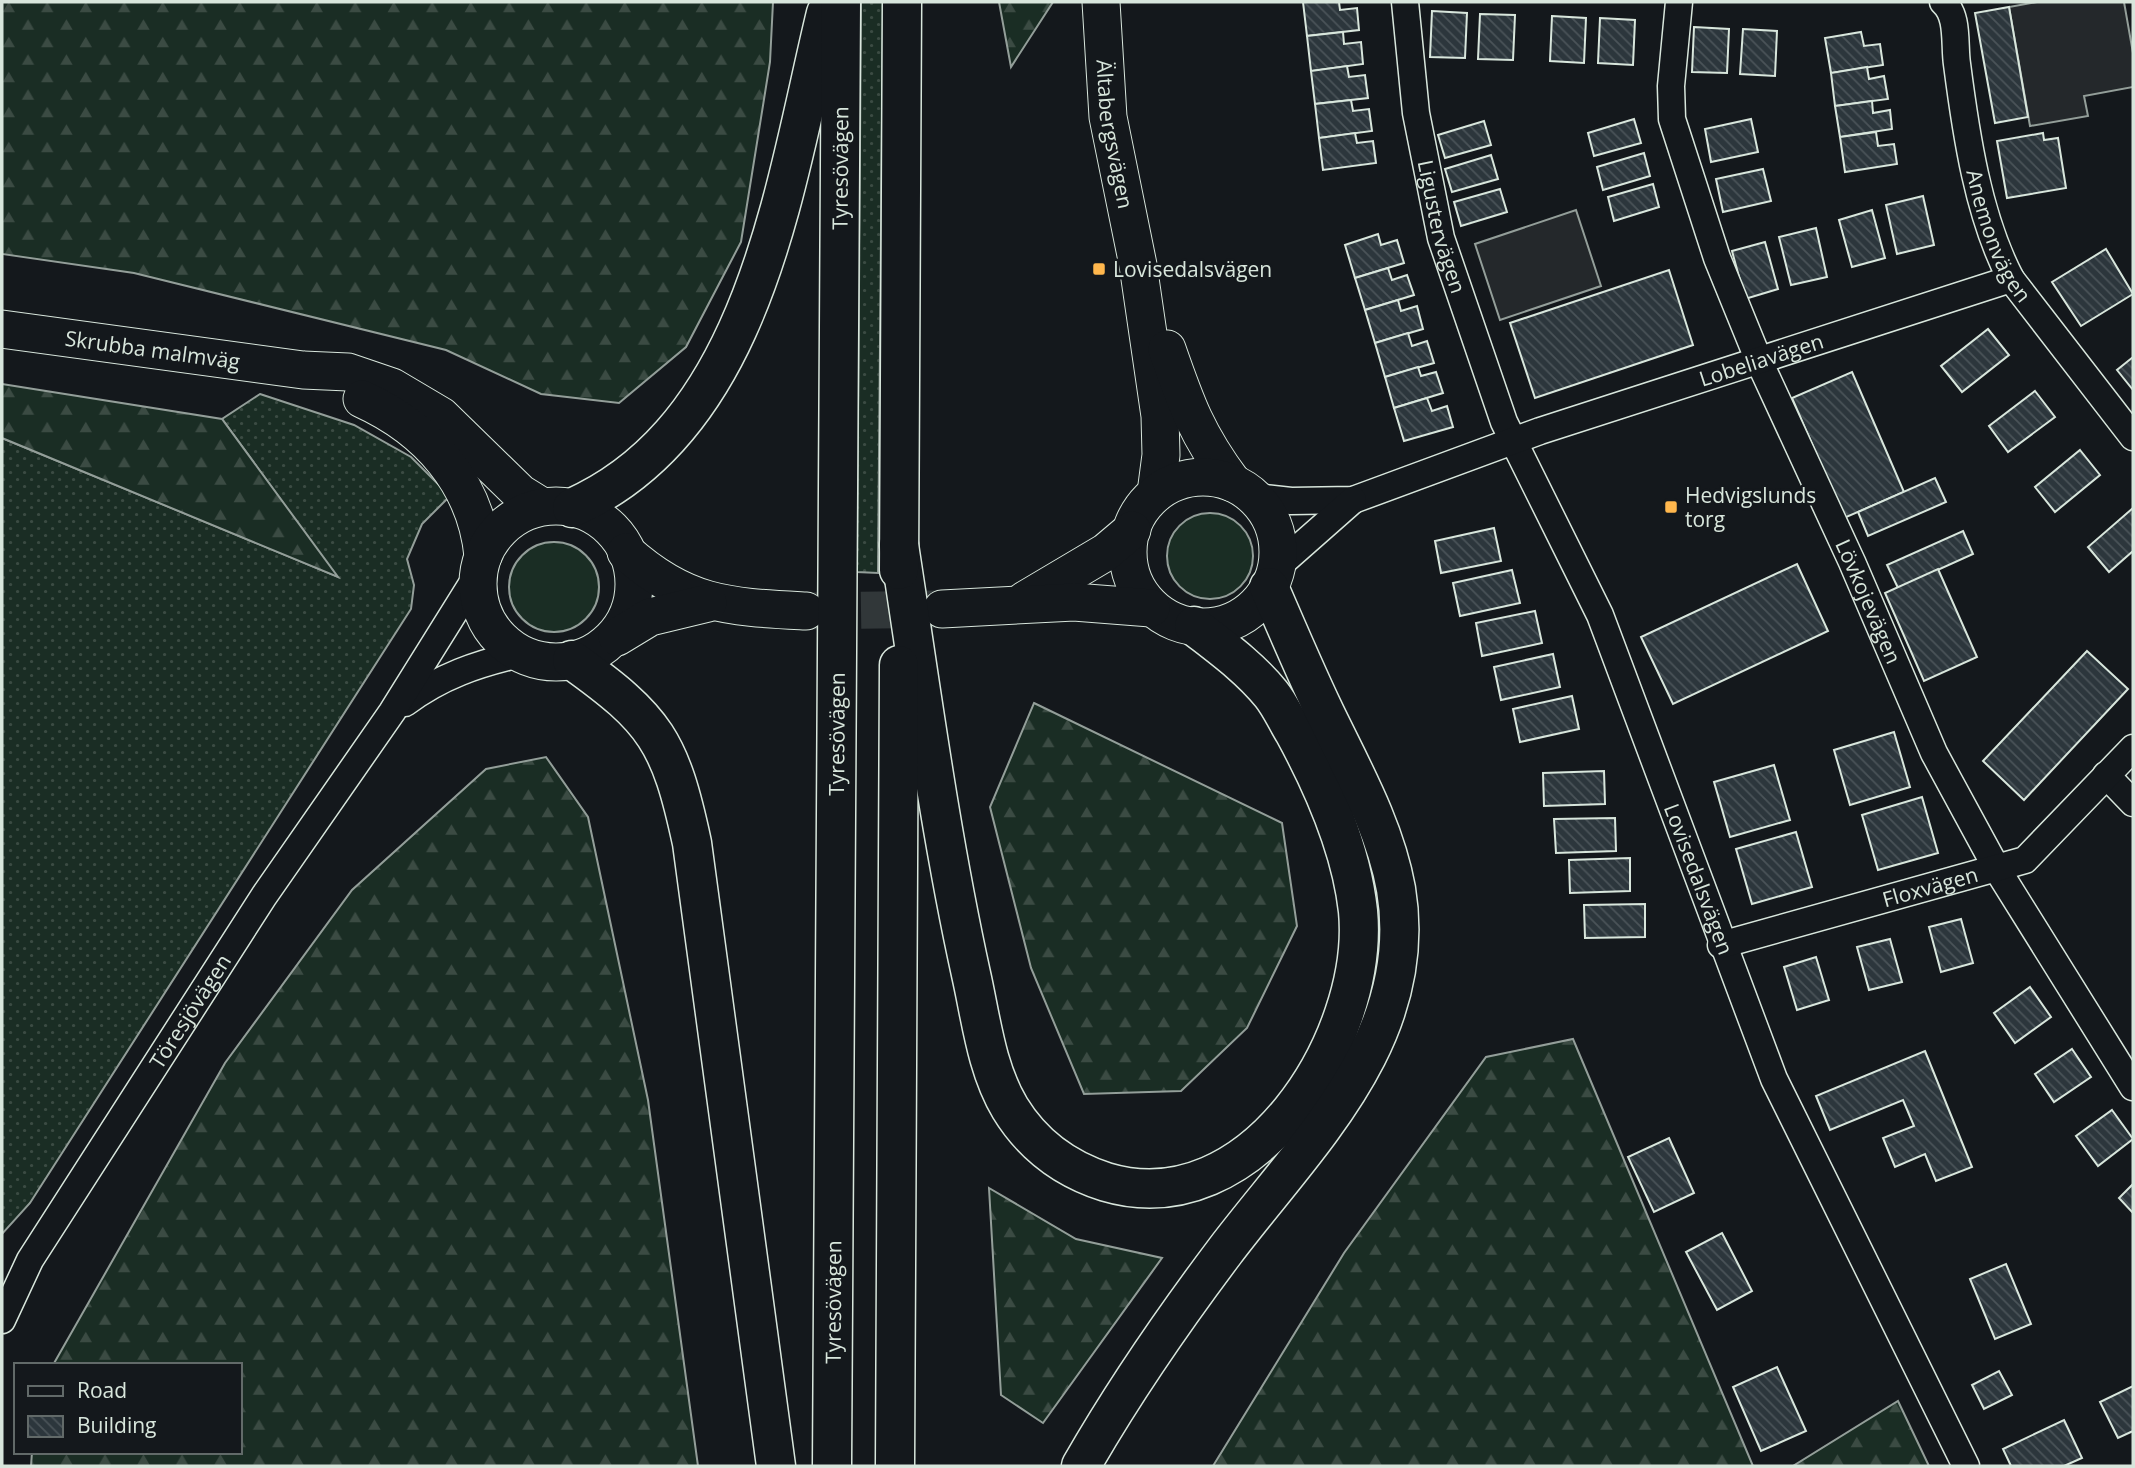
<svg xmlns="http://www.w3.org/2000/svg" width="2135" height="1468" font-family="'Open Sans',sans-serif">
<defs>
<pattern id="grass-dots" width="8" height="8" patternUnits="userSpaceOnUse" patternTransform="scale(1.75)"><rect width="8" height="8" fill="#1a2d24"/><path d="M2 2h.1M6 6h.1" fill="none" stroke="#3b4b43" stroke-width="1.8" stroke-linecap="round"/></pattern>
<pattern id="forest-firs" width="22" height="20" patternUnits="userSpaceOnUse" patternTransform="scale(1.75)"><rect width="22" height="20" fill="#1a2d24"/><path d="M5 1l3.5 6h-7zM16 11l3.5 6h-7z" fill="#3b4b43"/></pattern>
<pattern id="building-back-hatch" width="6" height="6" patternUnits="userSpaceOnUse" patternTransform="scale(1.75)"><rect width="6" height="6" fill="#2c363c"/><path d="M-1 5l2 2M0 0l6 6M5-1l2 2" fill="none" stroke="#4a5358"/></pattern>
</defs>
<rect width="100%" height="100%" fill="#14181c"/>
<g fill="url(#grass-dots)" stroke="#939e99" stroke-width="2">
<path d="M861,2H883L878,573L857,572Z"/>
<path d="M260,394L354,425L411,457L450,496L422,524L407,559L414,585L411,609L30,1203L2,1234V438L336,576L222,419Z"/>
</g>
<g fill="url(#forest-firs)" stroke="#939e99" stroke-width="2">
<path d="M2,2H773L770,62L741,242L686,347L619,403L541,394L446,350L134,273L2,254Z"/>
<path d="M999,2H1053L1011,67Z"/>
<path d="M2,384L222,419L338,577L2,438Z"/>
<path d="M1034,703L1282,823L1297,926L1247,1028L1181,1091L1084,1094L1031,968L990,807Z"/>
<path d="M546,757L588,817L648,1100L698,1466H31L32,1452H240V1365H53L225,1063L352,890L486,769Z"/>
<path d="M1573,1039L1753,1466H1213L1344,1253L1486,1057Z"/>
<path d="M989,1188L1076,1239L1162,1258L1043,1423L1001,1395Z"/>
<path d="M1898,1401L1929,1466H1793Z"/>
</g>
<g fill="#1a2d24" stroke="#939e99" stroke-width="2">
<circle cx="1210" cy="556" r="43"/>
<circle cx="554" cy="587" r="45"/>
</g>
<g fill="#24282b" stroke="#939e99" stroke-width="2">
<path d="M2037,2H2124L2133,53V87L2084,96L2088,116L2030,126L2009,7Z"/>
<path d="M1576,210L1601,286L1500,320L1475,244Z"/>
</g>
<g fill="url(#building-back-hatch)" stroke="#d8e6dc" stroke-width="2">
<path d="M1303,2H1339L1340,10L1357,8L1359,30L1307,36Z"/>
<path d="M2009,7L2028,117L1995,123L1975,13Z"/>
<path d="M1432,11L1467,13L1465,58L1430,57Z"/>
<path d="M1480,14L1515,15L1513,60L1478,59Z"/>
<path d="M1552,16L1586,18L1584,63L1550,61Z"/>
<path d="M1600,18L1635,20L1633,65L1598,63Z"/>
<path d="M1694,27L1729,29L1727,73L1692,72Z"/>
<path d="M1743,29L1777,31L1775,76L1740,74Z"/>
<path d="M1343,32L1344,44L1361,42L1363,64L1311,71L1307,36Z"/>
<path d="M1861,32L1864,46L1880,44L1883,65L1831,73L1825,38Z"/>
<path d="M1347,66L1349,77L1365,75L1368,98L1315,104L1311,71Z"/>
<path d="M1867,67L1869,79L1884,76L1888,99L1835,106L1831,73Z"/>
<path d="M1351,100L1353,111L1369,109L1372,131L1319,138L1315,104Z"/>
<path d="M1872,101L1873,113L1890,110L1892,129L1840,137L1835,106Z"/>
<path d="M1634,119L1641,143L1594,156L1588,133Z"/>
<path d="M1751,119L1758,152L1711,162L1705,129Z"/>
<path d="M1484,121L1491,145L1445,158L1438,135Z"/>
<path d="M1876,132L1878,146L1894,144L1897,164L1845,172L1840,137Z"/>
<path d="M1355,133L1357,143L1373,141L1376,163L1323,170L1319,138Z"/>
<path d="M2043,133L2044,140L2058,138L2066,188L2007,198L1997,141Z"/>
<path d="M1644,153L1650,176L1603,190L1597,167Z"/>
<path d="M1491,155L1498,179L1452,192L1445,169Z"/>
<path d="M1763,169L1771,201L1723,212L1716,179Z"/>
<path d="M1653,184L1659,207L1614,221L1608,197Z"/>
<path d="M1500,189L1507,212L1461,226L1454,202Z"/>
<path d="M1923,196L1934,245L1897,254L1886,205Z"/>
<path d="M1872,210L1885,258L1852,267L1839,220Z"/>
<path d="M1816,228L1827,277L1791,285L1779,237Z"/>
<path d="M1378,234L1381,245L1397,240L1404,263L1355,278L1345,245Z"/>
<path d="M1765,242L1778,289L1745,299L1732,251Z"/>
<path d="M2106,249L2133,294L2081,326L2052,282Z"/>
<path d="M1388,268L1392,280L1407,275L1414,295L1365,310L1355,278Z"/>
<path d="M1669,270L1693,345L1535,398L1510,323Z"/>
<path d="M1398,300L1401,311L1417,306L1423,329L1375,343L1365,310Z"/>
<path d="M1988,329L2009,355L1962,392L1941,366Z"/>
<path d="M1408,333L1412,346L1427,341L1434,363L1385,377L1375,343Z"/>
<path d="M2133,357V390L2117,370Z"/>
<path d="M1418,367L1421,376L1436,372L1443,393L1394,408L1385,377Z"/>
<path d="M1852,372L1904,492L1844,518L1792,398Z"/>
<path d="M2035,391L2055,417L2008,452L1989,426Z"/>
<path d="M1427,398L1432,411L1447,406L1453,427L1404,441L1394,408Z"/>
<path d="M2080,450L2100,475L2055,512L2035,487Z"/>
<path d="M1935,478L1946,502L1868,536L1858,512Z"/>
<path d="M2133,508V551L2109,572L2088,547Z"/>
<path d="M1494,528L1501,561L1441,573L1435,541Z"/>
<path d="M1963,531L1973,554L1898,588L1887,565Z"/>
<path d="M1797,564L1828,631L1673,704L1641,637Z"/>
<path d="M1938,569L1977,657L1924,681L1885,593Z"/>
<path d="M1512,570L1520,603L1460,616L1453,583Z"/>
<path d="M1535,611L1542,643L1482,656L1476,623Z"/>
<path d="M2087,651L2128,689L2024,800L1983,761Z"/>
<path d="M1553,654L1560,687L1501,700L1494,667Z"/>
<path d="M1572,696L1579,729L1520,742L1513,709Z"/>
<path d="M1894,732L1910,787L1850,805L1834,750Z"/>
<path d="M1774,765L1790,820L1730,837L1714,782Z"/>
<path d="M1604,771L1605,804L1544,806L1543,773Z"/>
<path d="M1922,797L1938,853L1878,870L1862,815Z"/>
<path d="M1615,818L1616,851L1556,853L1554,819Z"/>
<path d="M1796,832L1812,887L1752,904L1736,849Z"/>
<path d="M1630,858V891L1570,893L1569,860Z"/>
<path d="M1645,904V937L1585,938L1584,905Z"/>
<path d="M1961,919L1973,963L1941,972L1929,927Z"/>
<path d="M1890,939L1902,982L1869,990L1857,947Z"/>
<path d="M1816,957L1829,1000L1797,1010L1784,967Z"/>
<path d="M2030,987L2051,1017L2015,1043L1994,1013Z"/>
<path d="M2072,1049L2091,1077L2054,1102L2035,1074Z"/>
<path d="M1925,1051L1972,1167L1936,1181L1925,1154L1895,1167L1883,1138L1914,1126L1903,1100L1830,1130L1816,1096Z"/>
<path d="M2112,1110L2133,1139L2098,1166L2076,1136Z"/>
<path d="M1669,1138L1694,1193L1654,1212L1628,1157Z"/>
<path d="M2133,1184V1213L2119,1198Z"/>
<path d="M1722,1233L1752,1291L1717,1310L1686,1252Z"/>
<path d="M2006,1264L2031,1324L1995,1339L1970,1279Z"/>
<path d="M1777,1367L1806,1431L1761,1451L1733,1387Z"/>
<path d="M1999,1371L2012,1395L1984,1409L1972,1385Z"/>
<path d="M2133,1386V1431L2118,1438L2100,1402Z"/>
<path d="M2064,1420L2082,1458L2064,1466H2011L2003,1449Z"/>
</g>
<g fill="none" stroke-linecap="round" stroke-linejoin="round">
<path stroke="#313739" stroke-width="37" stroke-dasharray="37 18" stroke-linecap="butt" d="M806,611L941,609"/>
<defs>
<g id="street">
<path id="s1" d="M1405,2L1416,113L1441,238L1504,422L1600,615L1774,1079L1966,1466"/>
<path id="s2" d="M1679,2L1671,86L1672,119L1717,258L1759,361L1852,562L1934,753L1997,869L2133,1087"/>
<path id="s3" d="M1943,2C1959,16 1954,44 1957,64C1966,134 1978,216 2011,279L2133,437"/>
<path id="s4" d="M1255,497L1291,501L1353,500L1540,431L2011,279"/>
<path d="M1277,567L1353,500"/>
<path d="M405,703C441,676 477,664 520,654"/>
<path d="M2106,775L2133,803"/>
<path id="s5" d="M1721,945L2025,860L2133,748"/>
<path id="s6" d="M2,1320L30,1260L264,896L392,712L480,571"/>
</g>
<g id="secondary">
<path id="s7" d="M1101,2L1108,117L1138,265L1160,416L1161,455L1156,493"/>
<path id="s8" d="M2,329L303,370L348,372L392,387L441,416L520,493L541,506"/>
<path d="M1167,349C1186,404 1197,435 1233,483"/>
<path d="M362,399C428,429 476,483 483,556"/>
<circle cx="1203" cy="552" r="75"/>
<circle cx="556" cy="584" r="78"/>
<path d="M626,552C686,606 730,607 806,611"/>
<path d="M1025,600L1106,552L1132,530"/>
<path d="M942,609L1074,602L1151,608"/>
<path d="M617,637L650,617L708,603"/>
</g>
<g id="highway">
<path d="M572,508C755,427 784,186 826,13"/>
<path d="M899,545C921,688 940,833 971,974C981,1018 986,1068 1010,1108C1032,1144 1065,1169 1106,1182C1252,1226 1370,1038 1358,911C1351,848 1324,787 1294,732C1286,719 1280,705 1271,694C1249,667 1221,647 1194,626"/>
<path d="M899,570L902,2"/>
<path d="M572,660C656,720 670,741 692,843L776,1466"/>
<path id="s9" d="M832,1466L841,2"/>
<path d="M895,1466L899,665"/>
<path d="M1081,1466C1124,1391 1173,1320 1225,1251C1306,1144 1421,1038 1396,889C1385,827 1352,769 1325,713C1305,671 1287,629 1269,587"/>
</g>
</defs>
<use href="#street" stroke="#d8e6dc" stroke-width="29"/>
<use href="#secondary" stroke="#d8e6dc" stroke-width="39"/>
<use href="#highway" stroke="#d8e6dc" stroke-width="41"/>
<use href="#street" stroke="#14181c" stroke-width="26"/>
<use href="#secondary" stroke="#14181c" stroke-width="37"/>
<use href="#highway" stroke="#14181c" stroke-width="38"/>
</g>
<g fill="#ffb74d" stroke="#14181c" stroke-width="2.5">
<rect x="1092" y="262" width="14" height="14" rx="3.5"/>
<rect x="1664" y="500" width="14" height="14" rx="3.5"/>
</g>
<g text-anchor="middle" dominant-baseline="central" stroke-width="5" stroke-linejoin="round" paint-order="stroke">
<g font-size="21" fill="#d8e6dc" stroke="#14181c">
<text stroke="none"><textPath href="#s7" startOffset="133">Ältabergsvägen</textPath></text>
<text stroke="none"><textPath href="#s9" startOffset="1298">Tyresövägen</textPath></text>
<text stroke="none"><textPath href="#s1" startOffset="228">Ligustervägen</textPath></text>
<text stroke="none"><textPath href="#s3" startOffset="243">Anemonvägen</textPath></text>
<text stroke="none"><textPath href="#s8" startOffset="152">Skrubba malmväg</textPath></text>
<text stroke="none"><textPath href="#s4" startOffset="530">Lobeliavägen</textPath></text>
<text stroke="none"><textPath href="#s2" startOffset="639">Lövkojevägen</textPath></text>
<text stroke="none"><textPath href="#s9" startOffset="732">Tyresövägen</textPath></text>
<text stroke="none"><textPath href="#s1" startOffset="931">Lovisedalsvägen</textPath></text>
<text stroke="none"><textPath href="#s5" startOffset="217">Floxvägen</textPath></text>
<text stroke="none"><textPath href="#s6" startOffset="362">Töresjövägen</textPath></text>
<text stroke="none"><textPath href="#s9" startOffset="164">Tyresövägen</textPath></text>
</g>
<g font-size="21" fill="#d8e6dc" stroke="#14181c" text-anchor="start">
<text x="1113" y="269">Lovisedalsvägen</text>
<text x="1685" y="495">Hedvigslunds<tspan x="1685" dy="24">torg</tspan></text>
</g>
</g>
<rect width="2135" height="1468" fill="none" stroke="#d8e6dc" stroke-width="7"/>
<rect x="14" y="1363" width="228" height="91" fill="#14181c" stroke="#626a69" stroke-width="2"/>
<rect x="28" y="1386" width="35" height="10" fill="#14181c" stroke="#626a69" stroke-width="2"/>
<text x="77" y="1398" font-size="21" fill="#d8e6dc">Road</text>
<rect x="28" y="1416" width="35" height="21" fill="url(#building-back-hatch)" stroke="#626a69" stroke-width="2"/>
<text x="77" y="1433" font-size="21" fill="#d8e6dc">Building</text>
</svg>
